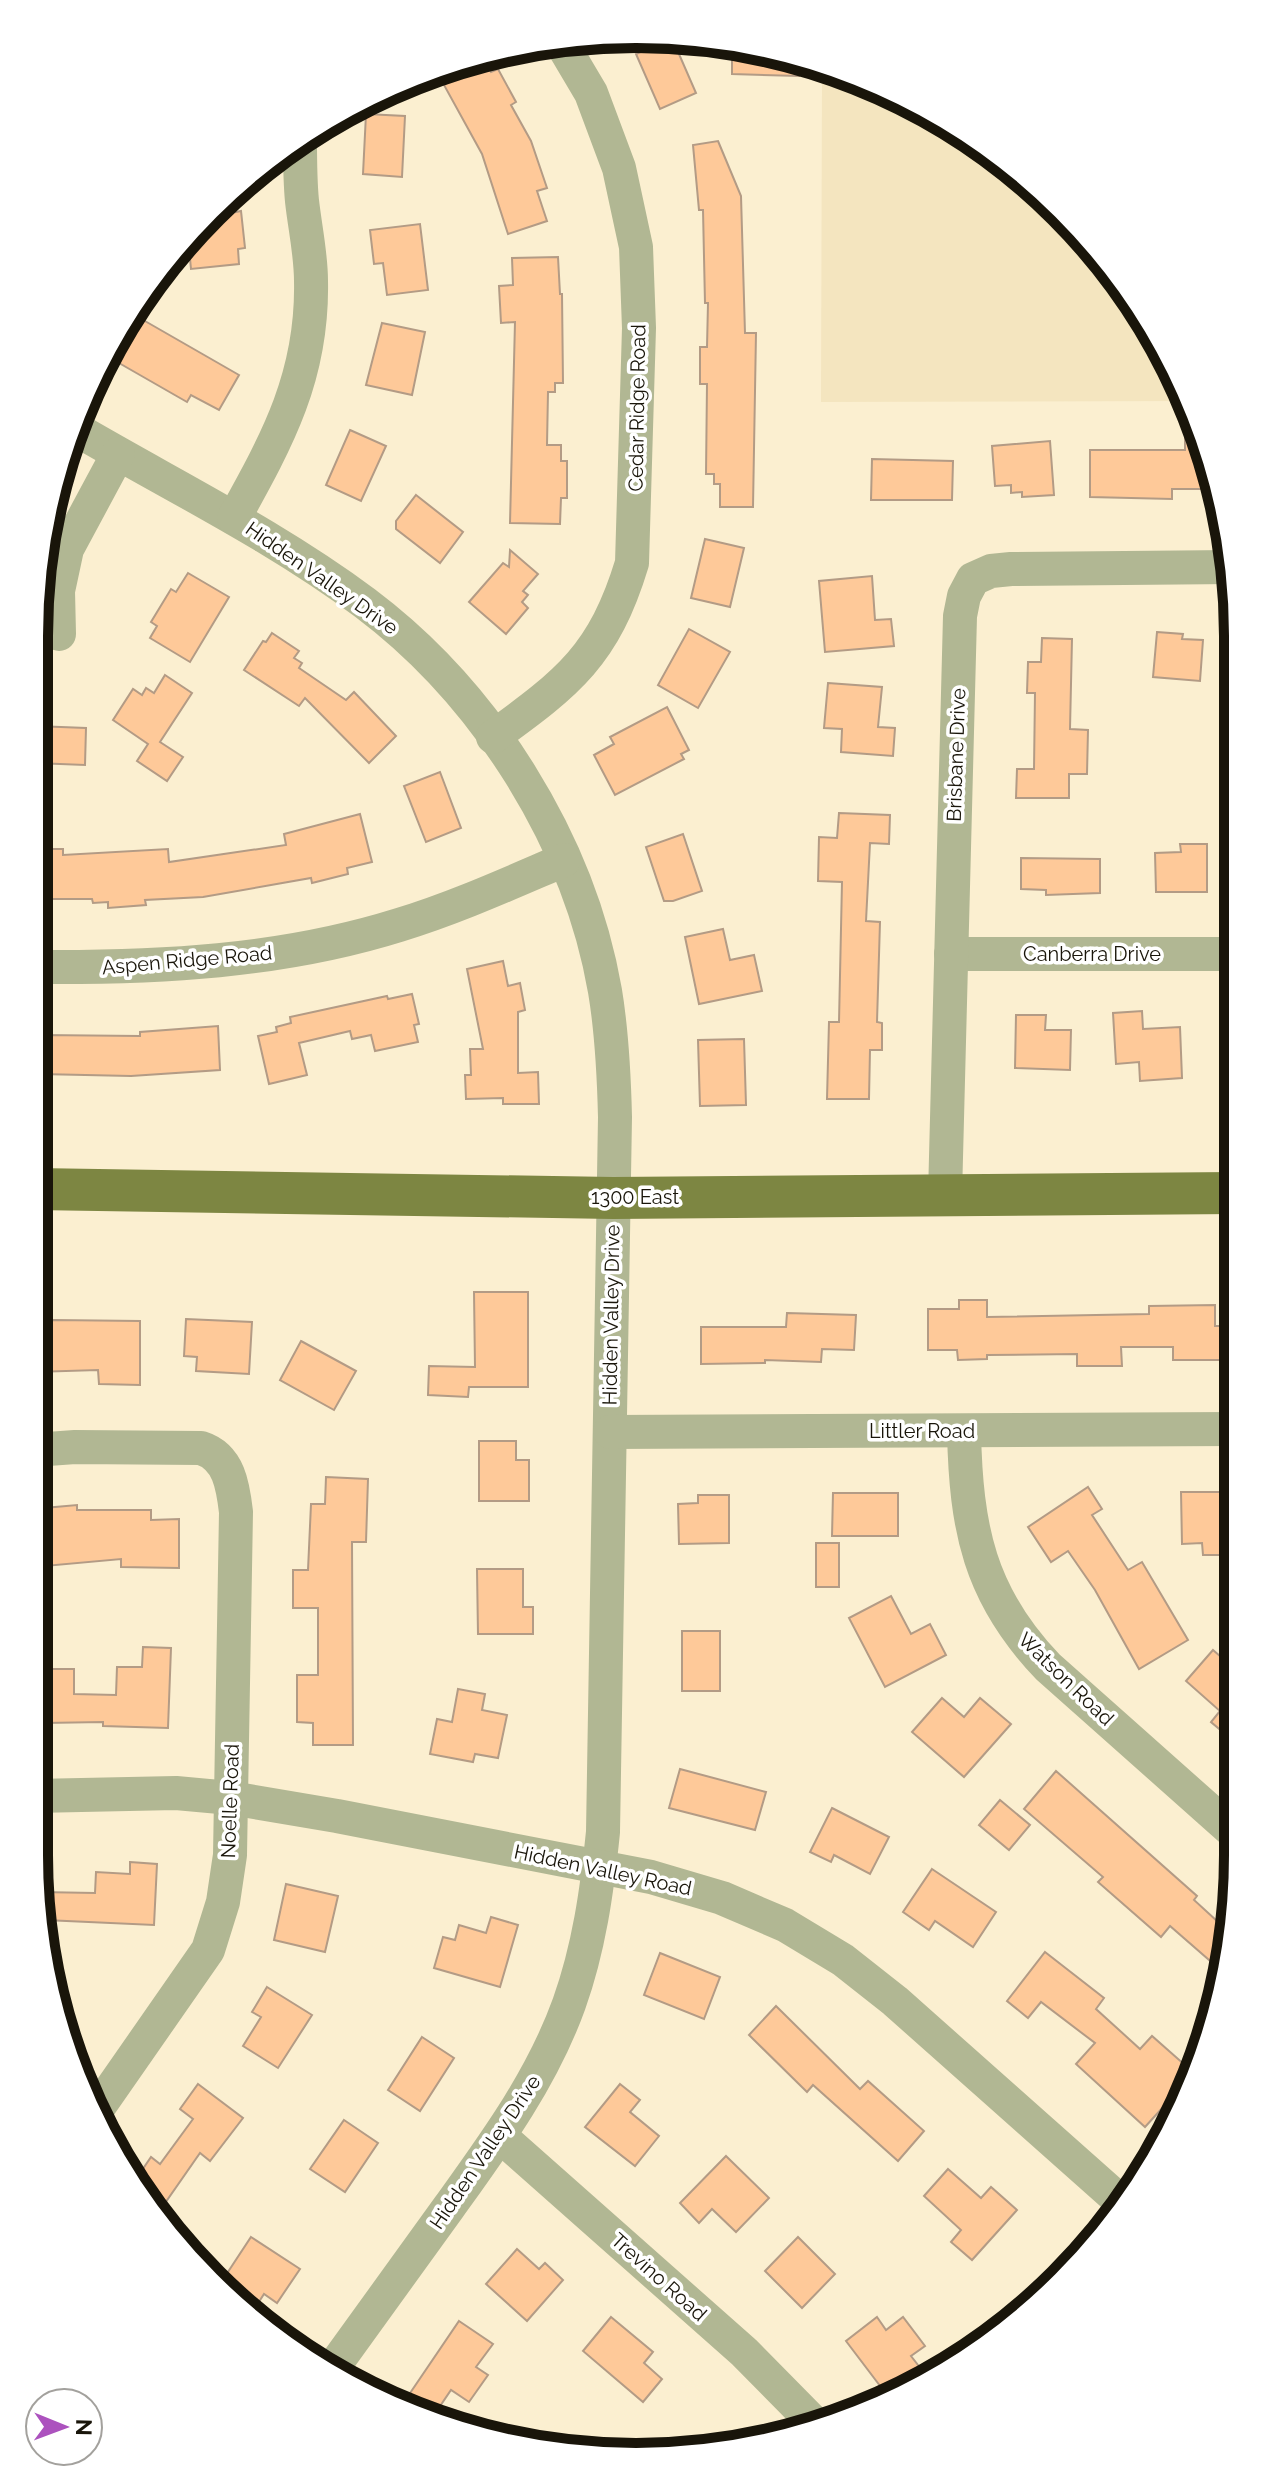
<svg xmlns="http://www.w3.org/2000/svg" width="1272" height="2491" font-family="Raleway,sans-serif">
<rect width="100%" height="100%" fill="#fbefd0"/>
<path fill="#f4e5bf" d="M822,66L903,96L1033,183L1114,270L1190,401L821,402Z"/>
<g fill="#fec999" stroke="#b39b85" stroke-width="2">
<path d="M672,38L696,93L660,109L636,54Z"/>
<path d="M732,45L799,57V76L732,74Z"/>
<path d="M486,61L491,72L498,69L516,102L511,105L531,141L547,188L537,191L547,221L508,234L482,154L444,85Z"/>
<path d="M366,114L405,116L402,177L363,174Z"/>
<path d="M718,141L741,196L745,333H756L753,507H720V484H714V474H706L707,384H700V347H707L708,303H705L703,210H699L693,145Z"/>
<path d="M234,189L236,212L241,211L245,248L238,249L239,264L191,269L188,238Z"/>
<path d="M420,224L428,290L387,295L383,263L374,264L370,230Z"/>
<path d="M558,257L560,294H562L563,383H555V392H548L547,445H561V461H567V498H561L560,524L510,523L515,322L501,323L499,286L513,285L512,258Z"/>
<path d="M131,313L239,375L219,410L191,395L187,402L105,355Z"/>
<path d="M382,323L425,332L412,395L366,385Z"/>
<path d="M1191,403L1215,489H1172V499L1090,497V450H1185V404Z"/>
<path d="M350,430L386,446L361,501L326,485Z"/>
<path d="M1050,441L1054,495L1022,497V492L1011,493V485L995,486L992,446Z"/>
<path d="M872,459L953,461L952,500H871Z"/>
<path d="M416,495L463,532L440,563L396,529V521Z"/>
<path d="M705,539L744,548L730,607L691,598Z"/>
<path d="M510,550L538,574L523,591L528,595L522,602L528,608L506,634L469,602L503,563L509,567Z"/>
<path d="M188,573L229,597L190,662L150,638L157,626L151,622L171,589L176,592Z"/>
<path d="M872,576L875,620L891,619L894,646L825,652L819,581Z"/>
<path d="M689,629L730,652L698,708L658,685Z"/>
<path d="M1157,632L1183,634L1182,639L1203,640L1200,681L1153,677Z"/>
<path d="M272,633L299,651L294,658L302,663L299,668L346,700L354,692L396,736L369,763L305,698L299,706L244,670L263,641L266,642Z"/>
<path d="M1042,638L1072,639L1070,729L1088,730L1087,774H1069V798H1016L1017,769H1034L1035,693H1027L1028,662H1041Z"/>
<path d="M165,675L192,693L160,742L183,757L167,781L137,761L148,744L113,720L133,689L142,695L146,688L154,693Z"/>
<path d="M828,683L882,687L878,727L895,728L893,756L841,752L842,729L824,728Z"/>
<path d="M667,707L689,750L681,754L684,759L615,795L594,755L614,744L610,737Z"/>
<path d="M35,726L86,728L85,765L35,763Z"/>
<path d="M440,772L461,828L426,842L404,786Z"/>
<path d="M839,813L890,815L889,844L870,843L866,921L880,922L877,1022L882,1023V1050H870L869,1099H827L829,1022H839L842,882L818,881L819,837L837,838Z"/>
<path d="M360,814L372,862L347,868L348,874L312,883L311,878L203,897L145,900L146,905L108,908V902L93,903L92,899H35V849H63V855L168,849L169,862L286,845L284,834Z"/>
<path d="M683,834L702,891L673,901H664L646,847Z"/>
<path d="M1180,844H1207V892H1156L1155,853L1181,852Z"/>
<path d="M1021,858L1100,859V893L1046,895V890L1021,889Z"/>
<path d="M723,929L730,960L754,955L762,991L699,1004L685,937Z"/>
<path d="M503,961L508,986L520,983L525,1010L518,1012V1073L538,1072L539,1104H503V1098L466,1099L465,1075H471L470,1049H483L467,969Z"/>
<path d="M412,994L419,1024L414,1025L418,1042L375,1051L371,1035L352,1039L350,1031L299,1043L307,1075L269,1084L258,1036L277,1032L276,1027L291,1023L290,1017L387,996L388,999Z"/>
<path d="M1142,1011L1143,1029L1180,1027L1182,1078L1140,1081L1139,1062L1116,1064L1113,1013Z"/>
<path d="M1016,1015H1046L1045,1030H1071L1070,1070L1015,1068Z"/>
<path d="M218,1026L220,1070L131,1076L40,1074L41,1035L140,1036V1032Z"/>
<path d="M744,1039L746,1105L700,1106L698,1040Z"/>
<path d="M474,1292H528V1387H469L468,1397L428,1395L429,1366L475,1367Z"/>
<path d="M959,1300H987V1317L1149,1314V1306L1215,1305V1326H1231V1360H1173V1347H1121L1122,1366H1077V1354L987,1355V1359L958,1360L957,1350H928V1309H959Z"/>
<path d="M787,1313L856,1315L854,1350L822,1349L821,1362L765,1360V1363L701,1364V1327H786Z"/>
<path d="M186,1319L252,1322L249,1374L196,1371L197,1357L184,1356Z"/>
<path d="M54,1320L140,1321V1385L99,1384L98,1370L34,1372L35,1321Z"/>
<path d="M301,1341L356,1371L334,1410L280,1380Z"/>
<path d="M479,1441H516V1460H529V1501H479Z"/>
<path d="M326,1477L368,1479L366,1542H352L353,1745H313V1723L297,1722V1675H318V1608H293V1570H308L311,1504H325Z"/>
<path d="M1088,1487L1102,1509L1092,1515L1128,1570L1142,1562L1188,1640L1139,1669L1095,1590L1068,1551L1051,1562L1028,1527Z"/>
<path d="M1181,1492H1236V1546H1233V1555H1203L1202,1543L1182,1544Z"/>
<path d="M833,1493H898V1536H832Z"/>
<path d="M698,1495H729V1543L679,1544L678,1504L698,1503Z"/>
<path d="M77,1505V1510H151V1520L179,1519V1568L121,1567V1559L34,1567V1518L44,1517V1508Z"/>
<rect x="816" y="1543" width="23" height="44"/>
<path d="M477,1569H523V1607H533V1634H478Z"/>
<path d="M891,1596L911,1634L930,1624L946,1655L885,1687L849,1618Z"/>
<rect x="682" y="1631" width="38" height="60"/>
<path d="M143,1647L171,1648L168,1728L103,1726V1722L44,1723V1712H34V1669H74V1694L116,1695L117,1667H142Z"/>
<path d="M1213,1650L1236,1670V1743L1211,1722L1220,1711L1186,1681Z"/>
<path d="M458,1689L485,1694L482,1710L507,1715L498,1758L475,1754L473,1762L430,1754L437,1719L452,1722Z"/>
<path d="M942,1698L964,1717L980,1698L1011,1724L964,1777L912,1732Z"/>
<path d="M680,1769L766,1792L755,1830L669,1808Z"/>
<path d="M1056,1771L1197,1896L1194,1900L1230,1933L1224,1973L1170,1926L1161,1937L1098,1882L1103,1877L1024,1809Z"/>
<path d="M1000,1800L1030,1825L1009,1850L979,1825Z"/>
<path d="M832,1808L889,1837L870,1874L834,1855L831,1862L810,1852Z"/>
<path d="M130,1862L157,1864L154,1925L45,1920L40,1892L95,1893L96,1872L130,1874Z"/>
<path d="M932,1869L996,1912L973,1947L935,1921L929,1930L903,1912Z"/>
<path d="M286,1884L338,1896L325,1952L274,1940Z"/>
<path d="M491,1917L518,1925L500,1987L434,1968L443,1937L455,1940L459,1925L486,1933Z"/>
<path d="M1045,1952L1104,1998L1096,2009L1140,2049L1152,2036L1194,2073L1145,2127L1076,2064L1095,2043L1041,2002L1028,2018L1007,2001Z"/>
<path d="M660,1953L720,1977L704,2019L644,1995Z"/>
<path d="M267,1987L312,2015L278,2068L243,2046L261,2017L252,2012Z"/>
<path d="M776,2006L860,2089L868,2081L924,2131L898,2161L813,2085L807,2092L749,2035Z"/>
<path d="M422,2037L454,2058L420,2111L388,2090Z"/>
<path d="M198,2084L243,2118L210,2161L200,2153L156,2216L136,2179L151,2157L160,2164L193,2119L180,2109Z"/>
<path d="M620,2084L640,2100L630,2112L659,2136L635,2166L585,2127Z"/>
<path d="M344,2120L378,2143L345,2192L310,2169Z"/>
<path d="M726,2156L769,2198L736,2232L712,2209L699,2223L680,2203Z"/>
<path d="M948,2169L981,2198L991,2187L1017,2210L972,2260L951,2242L961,2230L924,2196Z"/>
<path d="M251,2237L300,2269L277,2303L264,2294L255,2308L222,2281Z"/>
<path d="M798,2237L835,2274L802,2308L765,2271Z"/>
<path d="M517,2249L539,2269L545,2263L563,2280L527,2321L486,2284Z"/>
<path d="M611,2317L653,2352L644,2363L662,2379L643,2402L583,2351Z"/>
<path d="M877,2317L886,2330L903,2317L925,2346L911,2356L928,2378L890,2399L846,2341Z"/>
<path d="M459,2321L493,2344L476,2367L488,2375L469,2402L451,2390L434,2415L404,2402Z"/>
</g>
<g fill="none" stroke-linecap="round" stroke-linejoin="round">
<g stroke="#b1b793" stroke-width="34">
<path d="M74,428C171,485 274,535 365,603C486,694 579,841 605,991C612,1033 614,1075 615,1117L603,1832C597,1891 589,1948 569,2004C542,2079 495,2143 449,2207C410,2261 371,2315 332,2369"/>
<path d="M234,518C278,439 313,375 311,281C311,254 305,228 302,201C300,181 300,160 300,140"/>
<path d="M59,634L58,591L67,549L118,454"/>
<path d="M493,737C569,682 604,655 632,563L639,328L636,247L619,168L591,93L559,39"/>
<path d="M951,954H1234"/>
<path d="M35,967C157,968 281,962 399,925C455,908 510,883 564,860"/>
<path d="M945,1196L960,616L964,596L973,579L991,571L1011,569L1233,567"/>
<path d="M964,1431C966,1528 979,1595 1048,1667L1237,1835"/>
<path d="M610,1432L1235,1429"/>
<path d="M34,1450L75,1447L201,1448C229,1457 233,1486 236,1512L230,1855L223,1902L208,1950L98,2108"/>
<path d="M34,1796L176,1793L231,1798L337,1816L651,1877L722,1898L785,1925L843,1960L895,2001L1119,2200"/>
<path d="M500,2136L744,2352L814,2423"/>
</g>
<path stroke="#7d8642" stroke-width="42" d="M35,1189L613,1198L1235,1193"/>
</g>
<g text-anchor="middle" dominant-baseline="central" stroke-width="7" stroke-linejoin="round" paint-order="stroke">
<g font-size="20" fill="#19150a" stroke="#fff">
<text transform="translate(637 408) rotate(-89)">Cedar Ridge Road</text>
<text transform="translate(322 578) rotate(35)">Hidden Valley Drive</text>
<text transform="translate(956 755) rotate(-88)">Brisbane Drive</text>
<text x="1092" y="954">Canberra Drive</text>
<text transform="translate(187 960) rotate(-5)">Aspen Ridge Road</text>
<text x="635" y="1197">1300 East</text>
<text transform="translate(611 1315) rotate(-89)">Hidden Valley Drive</text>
<text x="922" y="1431">Littler Road</text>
<text transform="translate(1066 1679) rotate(44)">Watson Road</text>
<text transform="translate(230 1801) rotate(-88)">Noelle Road</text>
<text transform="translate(603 1870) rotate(12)">Hidden Valley Road</text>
<text transform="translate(485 2152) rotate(-56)">Hidden Valley Drive</text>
<text transform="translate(659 2277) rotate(42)">Trevino Road</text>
</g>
</g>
<path d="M0 0H1272V2491H0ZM636 48H636A588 588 0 0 1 1224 636V1855A588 588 0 0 1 636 2443H636A588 588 0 0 1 48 1855V636A588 588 0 0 1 636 48Z" fill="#fff" fill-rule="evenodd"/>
<path fill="none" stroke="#19150a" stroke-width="10" d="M636 48H636A588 588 0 0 1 1224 636V1855A588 588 0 0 1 636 2443H636A588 588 0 0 1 48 1855V636A588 588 0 0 1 636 48Z"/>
<g transform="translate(64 2427) rotate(91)"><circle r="38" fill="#ffffff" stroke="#a3a19d" stroke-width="2"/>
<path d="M0-6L14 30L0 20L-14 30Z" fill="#ac52be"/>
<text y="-12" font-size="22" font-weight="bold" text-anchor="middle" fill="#19150a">N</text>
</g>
</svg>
